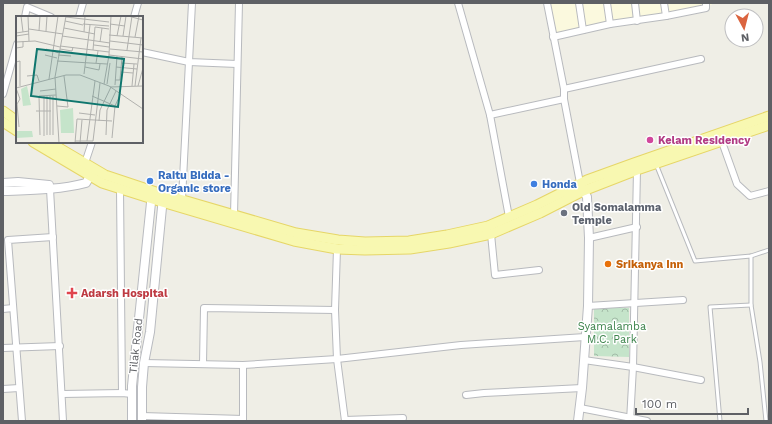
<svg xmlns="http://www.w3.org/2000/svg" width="772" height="424" font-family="'Work Sans',sans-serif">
<defs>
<pattern id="park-crowns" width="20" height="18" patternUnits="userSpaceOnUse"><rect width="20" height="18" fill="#c5e4ca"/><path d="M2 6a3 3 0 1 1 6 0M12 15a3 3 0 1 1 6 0" fill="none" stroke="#a3bca8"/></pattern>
</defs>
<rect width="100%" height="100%" fill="#efeee6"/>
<path fill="#fbf9de" d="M548,3H714L706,8L553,37Z"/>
<path fill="url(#park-crowns)" d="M594,308H629V357L594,356Z"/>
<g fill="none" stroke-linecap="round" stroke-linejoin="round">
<defs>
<g id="lane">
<path d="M656,164L695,261L751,256L769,250"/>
<path d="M751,256V305L760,362L766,421"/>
<path d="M720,421L710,307L751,305"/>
</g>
<g id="street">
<path d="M458,3L490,115L509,217"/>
<path d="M547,3L564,89V99L580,183"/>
<path d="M579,3L583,30"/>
<path d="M607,3L610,24"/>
<path d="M635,3L637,21"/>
<path d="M664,3L666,16"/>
<path d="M25,17L27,7L51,17"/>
<path d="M79,17L83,3"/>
<path d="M134,17L138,3"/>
<path d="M553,37L610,24L666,16L706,8V3"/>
<path d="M142,52L189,62L237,64"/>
<path d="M564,89L701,59"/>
<path d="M3,94L17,44"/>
<path d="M490,115L564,99"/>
<path d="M722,142L737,184L750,196L769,191"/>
<path d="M85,163L92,142"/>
<path d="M50,189L63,421"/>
<path d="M120,189L122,393"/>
<path d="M182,199L192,3"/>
<path d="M234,215L239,3"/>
<path d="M491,234L495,275L539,270"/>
<path d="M589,238L637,227"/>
<path d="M337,249L335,310L337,359L345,421"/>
<path d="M588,306L683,300"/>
<path d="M3,309L13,308"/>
<path d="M3,348L60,346"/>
<path d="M584,360L633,367L701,380"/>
<path d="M144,363L243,365L337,359L461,345L585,337"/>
<path d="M203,364L204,308L335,310"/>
<path d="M3,389L19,388"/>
<path d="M62,394L122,393L132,394"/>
<path d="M466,395L484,393L582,388"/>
<path d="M580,408L647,421"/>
<path d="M142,416L243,419"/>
<path d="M345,420L403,418"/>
<path d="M22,421L8,240L53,237"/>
<path d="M243,421V365"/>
<path d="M630,421L633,367L637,170"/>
</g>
<g id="secondary">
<path d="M3,183L18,182L49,185"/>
<path d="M3,191C31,190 59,190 86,183L93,171"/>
<path d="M132,421V386L152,193"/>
<path d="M142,421V387L144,363L150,332L163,197"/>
<path d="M578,421L582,388L588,306L589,238L587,197L581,186"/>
</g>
<g id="primary">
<path d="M3,111L17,121"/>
<path d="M3,122L17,131"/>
<path d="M33,142L102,183L162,202L294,241L337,249L365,250L410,249L449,243L491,234L540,213L583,191L637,170L769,125"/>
<path d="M49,142L105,175L159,193L296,233L338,240L365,242L409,241L447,235L488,226L537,205L587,180L634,163L769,116"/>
</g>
</defs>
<use href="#lane" stroke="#b8babe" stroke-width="5"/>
<use href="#street" stroke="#b8babe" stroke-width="8"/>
<use href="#secondary" stroke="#b9bbc0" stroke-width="10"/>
<use href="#primary" stroke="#e6d668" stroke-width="11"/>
<use href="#lane" stroke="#fff" stroke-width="3"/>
<use href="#street" stroke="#fff" stroke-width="6"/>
<use href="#secondary" stroke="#fff" stroke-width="8"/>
<use href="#primary" stroke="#f8f8b1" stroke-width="9"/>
</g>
<circle fill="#d1479c" stroke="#fff" stroke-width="1.5" cx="650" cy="140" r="4"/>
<g fill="#3f7fe0" stroke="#fff" stroke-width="1.5">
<circle cx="150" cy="181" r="4"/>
<circle cx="534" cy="184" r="4"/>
</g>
<circle fill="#6b7280" stroke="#fff" stroke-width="1.5" cx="564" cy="213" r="4"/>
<circle fill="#e8710a" stroke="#fff" stroke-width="1.5" cx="608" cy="264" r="4"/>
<path fill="#e0444e" stroke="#fff" stroke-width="1.5" d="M70 287h4v4h4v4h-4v4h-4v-4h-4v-4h4z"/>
<g text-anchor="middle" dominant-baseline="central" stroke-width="3" stroke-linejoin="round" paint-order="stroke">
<g font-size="11" font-weight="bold" fill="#b23c85" stroke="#fff" text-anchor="start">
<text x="658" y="140">Kelam Residency</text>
</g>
<g font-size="11" font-weight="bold" fill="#366cbe" stroke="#fff" text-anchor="start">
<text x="158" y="175">Raitu Bidda -<tspan x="158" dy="13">Organic store</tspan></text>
<text x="542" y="184">Honda</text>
</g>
<g font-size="11" font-weight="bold" fill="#5b616d" stroke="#fff" text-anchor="start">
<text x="572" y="207">Old Somalamma<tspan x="572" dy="13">Temple</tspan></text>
</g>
<g font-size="11" font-weight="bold" fill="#c56008" stroke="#fff" text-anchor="start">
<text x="616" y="264">Srikanya Inn</text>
</g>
<g font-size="11" font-weight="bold" fill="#be3a42" stroke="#fff" text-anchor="start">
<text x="81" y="293">Adarsh Hospital</text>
</g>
<g font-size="11" fill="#3d844c" stroke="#fff">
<text x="612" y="326">Syamalamba<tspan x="612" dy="13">M.C. Park</tspan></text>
</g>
<g font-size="11" fill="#5e6065" stroke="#fff">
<text transform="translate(136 346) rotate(-84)">Tilak Road</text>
</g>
</g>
<g transform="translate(16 16)">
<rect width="127" height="127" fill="#efeee6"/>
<path d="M11,70L15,89L7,90L5,73ZM57,92L58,117H45L44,94Z" fill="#c5e4ca"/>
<path d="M0,115H16L17,121L0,122Z" fill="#c5e4ca"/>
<path fill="none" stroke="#b1b1ae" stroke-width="1" d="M5,0L7,16M12,0L13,25M112,0L127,4M50,1L93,6M49,5L67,9M67,8L93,10M94,8L109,10M48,12L79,18M13,13L47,18M23,15L24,0M30,15L31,0M68,16L69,0M0,17L13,15M93,19L127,22M0,20L13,18M46,20L94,27M101,20L105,0M107,20L110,0M119,21L123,0M94,25L127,29M0,26L19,25L44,31M84,26L86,12M78,29L93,31M44,30L93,36M0,32L7,31V25M30,33L43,37M44,33L56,35L57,31M94,33L127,36M77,34L79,11L93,13M111,34L116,0M29,39L41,42M42,39L55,40M93,39L127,43M41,45L91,48M0,46L4,45V70M80,47L82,35M105,47L121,48M69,51L83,54L84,48M100,51L121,53M105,56L117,57M68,58L74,9M11,60L21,59L23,65M33,63L42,0M99,64H104L106,41M88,68L93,39L95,0M91,68L94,47M99,69L101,40M116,70L118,48M119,70L125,22M122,70L127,52M94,71L127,70M0,72L4,83L1,88L3,111M0,72L50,59H64L93,70L127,93M24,75L40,73M28,80V120M34,80V119M37,80V119M76,80L99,90L104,79M41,90L52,91L48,60M20,95H35M63,97L79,99M83,105L84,94L95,71M24,119L23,80L40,79M31,119V80M90,119L91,94L100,75M96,122L99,90M59,125H77L84,67M71,125L79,65M43,127L39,61L50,0M59,127L61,103L96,105M64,127L66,104"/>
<path fill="#0f766e" fill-opacity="0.15" stroke="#0f766e" stroke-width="2" d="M21,33L108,43L102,91L15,80Z"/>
<rect width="127" height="127" fill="none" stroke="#5e6065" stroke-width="2"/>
</g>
<rect width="772" height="424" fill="none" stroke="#5e6065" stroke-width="8"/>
<g transform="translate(744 28) rotate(173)"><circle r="19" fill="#ffffff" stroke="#bfbfc1"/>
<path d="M0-3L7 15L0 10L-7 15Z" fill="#db643f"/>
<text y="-6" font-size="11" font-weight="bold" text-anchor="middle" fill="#5e6065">N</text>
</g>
<path d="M636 408v6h112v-6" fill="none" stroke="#5e6065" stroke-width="2"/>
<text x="642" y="408" font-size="12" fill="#5e6065" stroke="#ffffff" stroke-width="3" paint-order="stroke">100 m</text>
</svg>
